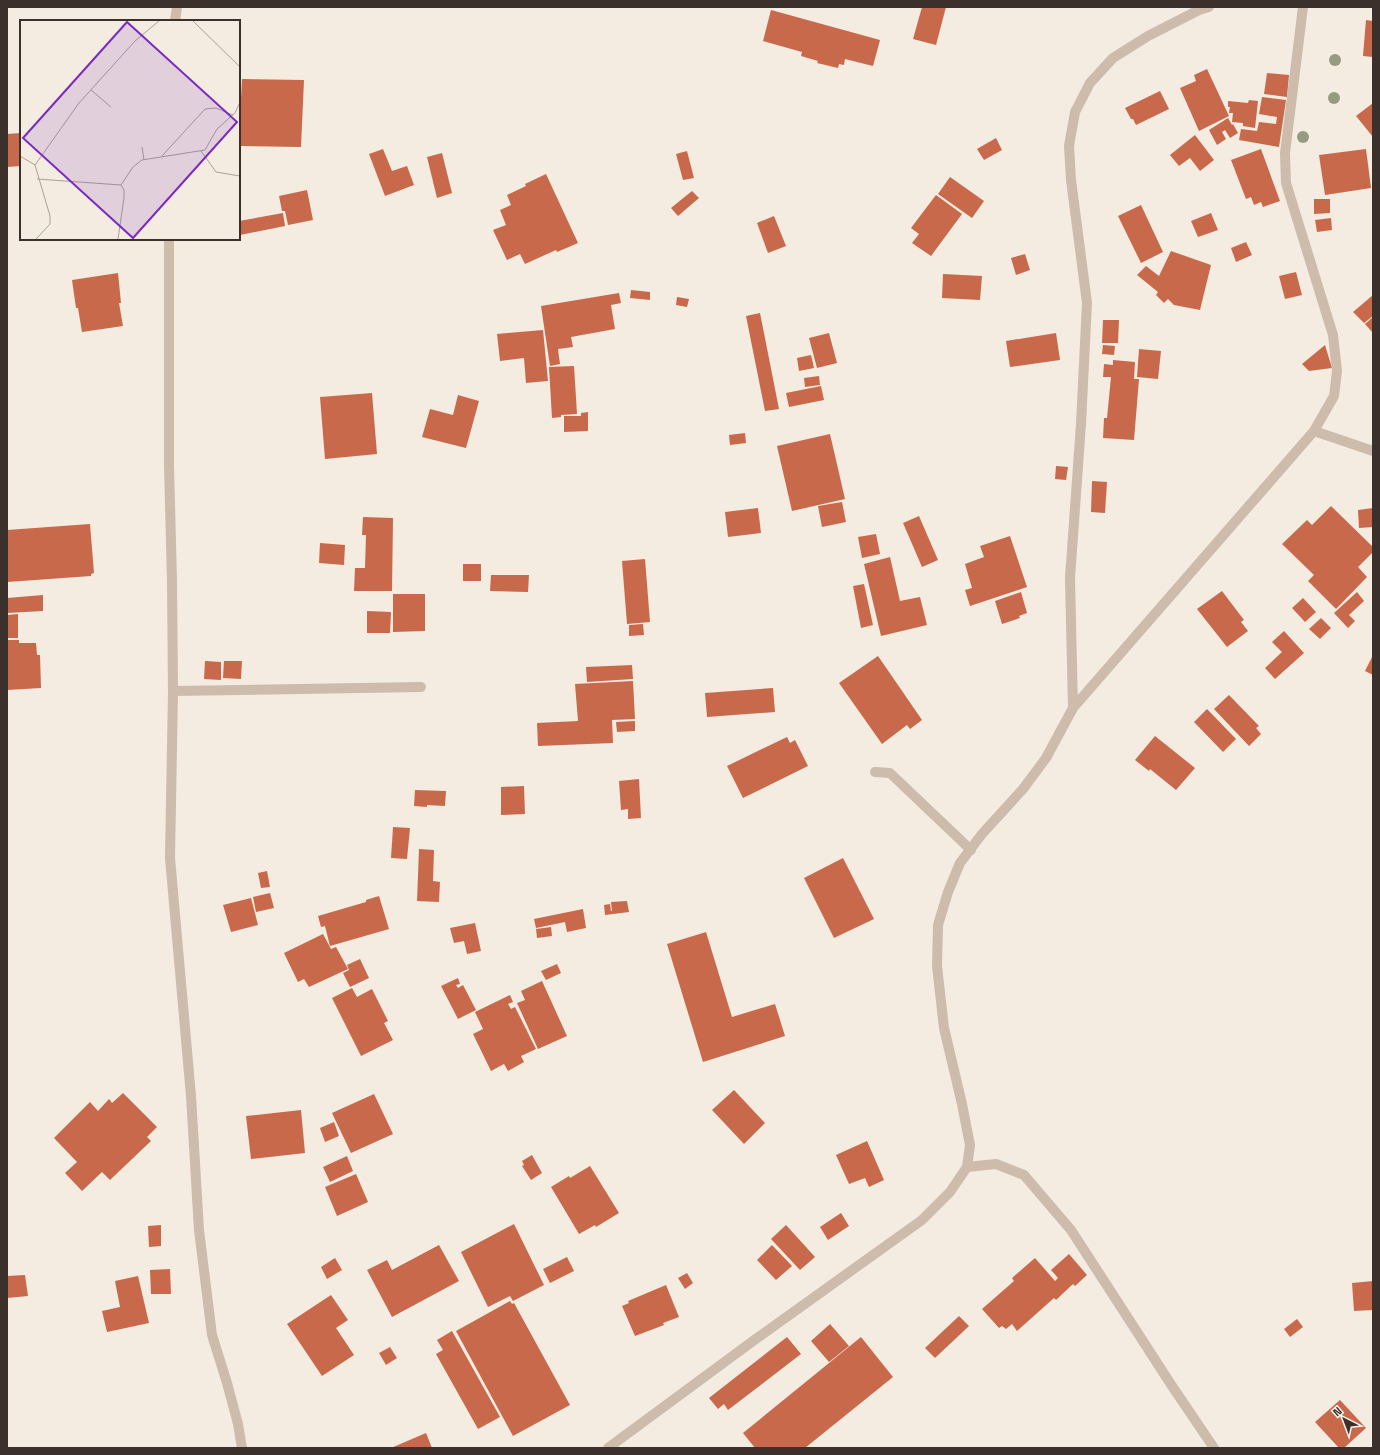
<svg xmlns="http://www.w3.org/2000/svg" width="1380" height="1455" font-family="'Space Grotesk',sans-serif">
<rect width="100%" height="100%" fill="#f4ebe1"/>
<g fill="#c8694b">
<path d="M922,7H946L936,45L913,39Z"/>
<path d="M771,10L880,40L873,66L845,59L844,65L839,64L838,68L817,63L818,61L801,56L802,52L763,41Z"/>
<path d="M1366,20L1373,21V57L1363,56Z"/>
<path d="M1207,69L1229,116L1199,131L1180,88L1196,81L1194,75Z"/>
<path d="M1267,73L1289,75L1287,97L1264,94Z"/>
<path d="M242,79L304,80L301,147L239,146V98H241Z"/>
<path d="M1160,91L1169,109L1136,125L1133,119H1131L1125,108Z"/>
<path d="M1262,97L1286,100L1279,147L1239,140L1241,129L1257,131L1259,122L1276,124L1277,117L1259,114Z"/>
<path d="M1249,100L1258,101L1255,128L1243,126V123L1232,122L1233,113H1229L1230,107H1228V101L1248,103Z"/>
<path d="M1373,103V137L1356,116Z"/>
<path d="M1228,118L1232,125L1233,124L1238,133L1230,138L1225,130L1222,132L1226,139L1217,145L1209,130Z"/>
<path d="M21,133V166L7,167V134Z"/>
<path d="M1195,135L1214,160L1200,171L1190,158L1179,166L1170,155Z"/>
<path d="M996,138L1002,150L984,160L977,149Z"/>
<path d="M383,149L392,171L407,166L414,185L385,196L369,154Z"/>
<path d="M1261,149L1280,201L1263,207L1261,202L1254,205L1251,197L1246,199L1231,160Z"/>
<path d="M1366,149L1371,188L1325,195L1319,155Z"/>
<path d="M687,151L694,178L683,180L676,154Z"/>
<path d="M442,153L452,193L437,198L427,157Z"/>
<path d="M546,174L578,243L557,252L556,250L525,264L520,254L507,260L493,230L506,225L500,210L511,205L507,195L526,186L525,184Z"/>
<path d="M950,177L984,201L972,218L938,194Z"/>
<path d="M307,190L313,220L288,225L285,211H282L279,196Z"/>
<path d="M692,191L699,198L678,216L671,208Z"/>
<path d="M936,195L962,214L931,256L912,243L919,234L911,228Z"/>
<path d="M1314,199H1330V213L1314,214Z"/>
<path d="M1141,205L1163,252L1141,263L1118,216Z"/>
<path d="M283,213L285,226L240,235L239,221Z"/>
<path d="M1211,213L1218,230L1198,237L1191,221Z"/>
<path d="M774,216L786,246L768,253L757,223Z"/>
<path d="M1331,218L1332,230L1317,232L1315,220Z"/>
<path d="M1246,242L1252,255L1236,262L1231,248Z"/>
<path d="M1171,251L1211,265L1200,310L1174,305L1168,299L1164,303L1156,295L1158,292L1137,275L1146,266L1159,276Z"/>
<path d="M1025,254L1030,270L1016,275L1011,258Z"/>
<path d="M1296,272L1302,295L1285,299L1279,276Z"/>
<path d="M118,273L121,303H119L123,326L82,332L78,308H76L72,280Z"/>
<path d="M943,274L982,276L980,300L942,298Z"/>
<path d="M631,290L650,292V300L630,298Z"/>
<path d="M619,293L621,303L611,305L615,329L571,337L573,347L558,349L560,364L550,366L541,306Z"/>
<path d="M1373,295V316L1364,323L1353,312Z"/>
<path d="M677,297L689,299L687,307L676,305Z"/>
<path d="M760,313L779,409L765,411L746,316Z"/>
<path d="M1373,317V333L1365,324Z"/>
<path d="M1103,320H1119L1118,343H1102Z"/>
<path d="M543,330L548,381L526,383L524,358L500,361L497,334Z"/>
<path d="M829,333L837,363L817,368L809,338Z"/>
<path d="M1056,333L1060,360L1010,367L1006,341Z"/>
<path d="M1103,345L1115,346L1114,355L1102,354Z"/>
<path d="M1325,345L1332,368L1309,371L1302,364Z"/>
<path d="M1139,349L1161,351L1158,379L1137,377Z"/>
<path d="M811,355L814,368L799,371L797,358Z"/>
<path d="M1113,360L1135,362L1134,379H1139L1134,440L1103,438L1104,418H1107L1111,377H1103L1104,364L1113,365Z"/>
<path d="M574,366L577,414L561,415V417L552,418L549,367Z"/>
<path d="M819,376L820,385L805,387L804,378Z"/>
<path d="M821,386L824,400L789,407L786,393Z"/>
<path d="M372,393L377,454L325,459L320,397Z"/>
<path d="M458,395L479,401L466,448L422,437L430,409L453,415Z"/>
<path d="M588,412V431L564,432V416H581V413Z"/>
<path d="M745,433L746,443L730,445L729,435Z"/>
<path d="M830,434L845,499L792,511L777,446Z"/>
<path d="M1056,466L1068,467L1066,480L1055,479Z"/>
<path d="M1092,481L1107,482L1105,513L1091,512Z"/>
<path d="M842,502L846,522L822,527L818,506Z"/>
<path d="M1331,506L1373,547V552L1358,567L1367,577L1336,609L1308,581L1314,575L1282,544L1307,520L1312,525Z"/>
<path d="M758,508L761,533L728,537L725,512Z"/>
<path d="M1373,508V527L1359,528L1358,510Z"/>
<path d="M919,516L938,560L922,567L903,523Z"/>
<path d="M363,517L393,518L392,591H354L355,568H365L366,535H362Z"/>
<path d="M90,524L94,573L91,574V576L7,582V530Z"/>
<path d="M876,534L880,554L862,558L858,537Z"/>
<path d="M1010,536L1027,587L970,606L965,590L972,588L965,564L984,557L980,546Z"/>
<path d="M320,543L345,545L344,565L319,563Z"/>
<path d="M890,557L900,601L920,597L927,625L881,636L864,564Z"/>
<path d="M645,559L650,622L627,624L622,561Z"/>
<rect x="463" y="564" width="18" height="17"/>
<path d="M491,575H529L528,592L490,591Z"/>
<path d="M864,584L873,625L861,628L853,586Z"/>
<path d="M1222,591L1244,620L1241,622L1248,631L1227,647L1197,609Z"/>
<path d="M1021,592L1027,613L1019,616L1020,618L1002,624L995,601Z"/>
<path d="M1357,592L1364,601L1349,615L1355,621L1348,628L1334,613Z"/>
<path d="M393,594H425V631L393,632Z"/>
<path d="M43,595V611L7,613V598Z"/>
<path d="M1303,598L1316,612L1305,622L1292,608Z"/>
<path d="M367,611L391,612L390,633H367Z"/>
<path d="M18,614V638H7V615Z"/>
<path d="M1321,618L1331,628L1320,639L1309,629Z"/>
<path d="M643,624L644,635L629,636V625Z"/>
<path d="M1284,631L1304,653L1275,679L1265,668L1282,652L1272,642Z"/>
<path d="M7,640H19V643H36L37,655H40L41,688L7,690Z"/>
<path d="M1373,655V675L1365,671Z"/>
<path d="M878,656L922,720L910,729L907,725L882,744L839,683Z"/>
<path d="M205,661L221,662V680L204,679Z"/>
<path d="M224,661H242L241,679L223,678Z"/>
<path d="M632,665L633,679L587,682L586,667Z"/>
<path d="M633,681L635,719L612,720L613,743L538,746L537,723L578,721L575,684Z"/>
<path d="M773,688L775,712L707,717L705,693Z"/>
<path d="M1229,695L1259,726L1256,728L1261,734L1249,746L1214,709Z"/>
<path d="M1207,709L1236,739L1223,752L1194,722Z"/>
<path d="M635,721V731L617,732L616,722Z"/>
<path d="M1155,736L1195,768L1176,790L1150,769L1149,771L1135,760Z"/>
<path d="M787,737L790,743L795,740L808,766L743,798L727,766Z"/>
<path d="M639,779L641,818L628,819V809L621,810L619,781Z"/>
<path d="M524,786L525,814L501,815V787Z"/>
<path d="M415,790L446,791L445,806L427,805V807L414,806Z"/>
<path d="M393,827L410,828L407,859L391,858Z"/>
<path d="M419,849L434,850L433,881L440,882L439,902L417,901Z"/>
<path d="M843,858L874,919L834,938L804,878Z"/>
<path d="M267,871L270,887L261,888L258,873Z"/>
<path d="M270,893L274,908L256,912L253,897Z"/>
<path d="M379,896L389,929L330,946L325,926L321,927L318,916L366,902V900Z"/>
<path d="M251,898L258,925L231,932L223,905Z"/>
<path d="M627,901L629,912L605,915L604,905L610,904L611,911H612L611,902Z"/>
<path d="M583,909L586,928L567,932L565,922L536,928L534,919Z"/>
<path d="M475,923L481,951L467,954L464,941L454,943L450,928Z"/>
<path d="M551,927L552,936L537,938L536,929Z"/>
<path d="M706,932L732,1017L775,1004L785,1036L703,1062L667,944Z"/>
<path d="M323,934L331,949L336,947L348,969L309,987L304,979L298,982L284,953Z"/>
<path d="M360,959L369,978L350,987L343,973L349,970L347,965Z"/>
<path d="M557,964L561,973L546,980L541,971Z"/>
<path d="M458,978L460,984L456,985L458,988L463,985L476,1010L458,1019L441,986Z"/>
<path d="M542,981L567,1036L538,1049L517,1003L525,1000L521,991Z"/>
<path d="M352,988L357,997L372,989L388,1021L384,1023L393,1040L361,1056L332,998Z"/>
<path d="M510,995L513,1002L508,1004L511,1009L515,1007L536,1049L521,1056L524,1062L508,1071L504,1064L491,1071L473,1034L483,1029L475,1012Z"/>
<path d="M734,1090L765,1123L744,1144L712,1110Z"/>
<path d="M123,1093L157,1127L147,1137L151,1141L110,1180L102,1172L82,1191L65,1173L77,1162L54,1138L90,1102L98,1111L109,1099L112,1103Z"/>
<path d="M374,1094L393,1134L351,1153L332,1113Z"/>
<path d="M301,1110L305,1153L251,1159L246,1116Z"/>
<path d="M334,1122L339,1136L325,1142L320,1128Z"/>
<path d="M867,1141L884,1180L869,1187L865,1178L849,1184L836,1155Z"/>
<path d="M532,1155L542,1173L531,1180L522,1166L524,1165L522,1161Z"/>
<path d="M347,1156L353,1171L330,1182L323,1167Z"/>
<path d="M590,1166L619,1213L596,1227L595,1225L579,1234L551,1187L569,1176L570,1178Z"/>
<path d="M356,1174L368,1202L337,1216L325,1187Z"/>
<path d="M841,1213L849,1226L828,1240L820,1227Z"/>
<path d="M514,1224L544,1285L513,1301L510,1296L488,1307L461,1252Z"/>
<path d="M161,1225V1246L149,1247L148,1226Z"/>
<path d="M786,1225L815,1257L800,1270L771,1239Z"/>
<path d="M439,1245L459,1281L392,1317L367,1270L387,1260L392,1270Z"/>
<path d="M772,1245L792,1266L776,1280L757,1260Z"/>
<path d="M1069,1254L1087,1275L1075,1286L1073,1284L1056,1300L1054,1298L1017,1331L1012,1324L1006,1329L1002,1326L999,1328L982,1309L1014,1281L1012,1278L1035,1258L1055,1281L1058,1278L1051,1270Z"/>
<path d="M567,1257L574,1271L550,1283L543,1269Z"/>
<path d="M335,1258L342,1270L327,1279L321,1267Z"/>
<path d="M170,1269L171,1294H151L150,1270Z"/>
<path d="M687,1273L693,1283L685,1289L678,1278Z"/>
<path d="M25,1275L28,1296L7,1298V1276Z"/>
<path d="M138,1276L149,1323L107,1332L102,1311L120,1307L115,1281Z"/>
<path d="M1373,1281V1310L1354,1311L1352,1283Z"/>
<path d="M666,1285L679,1317L663,1323L664,1325L635,1336L622,1306L629,1303L628,1301Z"/>
<path d="M331,1295L348,1320L336,1328L354,1355L322,1376L287,1324Z"/>
<path d="M510,1301L512,1304L514,1303L570,1405L513,1436L456,1331Z"/>
<path d="M959,1316L969,1326L935,1358L925,1348Z"/>
<path d="M1297,1319L1303,1327L1290,1337L1284,1329Z"/>
<path d="M830,1324L849,1346L829,1362L811,1341Z"/>
<path d="M452,1331L500,1417L478,1429L436,1354L443,1350L437,1340Z"/>
<path d="M787,1337L801,1354L728,1410L724,1404L718,1409L709,1398Z"/>
<path d="M861,1337L893,1377L805,1448H755L743,1433Z"/>
<path d="M390,1347L397,1358L386,1365L379,1353Z"/>
<path d="M1340,1400L1366,1428L1344,1448H1339L1315,1422Z"/>
<path d="M426,1433L432,1448H391Z"/>
</g>
<g fill="none" stroke-linecap="round" stroke-linejoin="round">
<g stroke="#cdbbac" stroke-width="10">
<path d="M175,21L177,7"/>
<path d="M169,239V465L172,581L173,691L170,858L191,1096L199,1230L212,1335L227,1383L238,1424L242,1448"/>
<path d="M1314,431L1373,451"/>
<path d="M173,691L421,687"/>
<path d="M1073,708L1070,578L1081,424L1087,303L1071,180L1069,146L1075,112L1090,83L1113,58L1148,36L1199,10L1209,7"/>
<path d="M875,772L890,773L971,850"/>
<path d="M967,1167L996,1164L1024,1175L1071,1230L1172,1386L1214,1448"/>
<path d="M608,1448L753,1341L922,1220L950,1192L967,1167L970,1145L962,1104L944,1028L937,966L938,925L948,892L960,863L982,834L1023,789L1046,758L1073,708L1314,431L1334,396L1337,371L1333,335L1286,183L1285,153L1303,7"/>
</g>
</g>
<g fill="#969b7f">
<circle cx="1335" cy="60" r="6"/>
<circle cx="1334" cy="98" r="6"/>
<circle cx="1303" cy="137" r="6"/>
</g>
<g transform="translate(20 20)">
<rect width="220" height="220" fill="#f4ebe1"/>
<path fill="none" stroke="#aaa098" stroke-width="1" d="M173,1L220,47M71,70L91,87M122,127L124,140M181,131L196,152L220,156M0,136L15,145L30,196V204L16,219M142,136L185,89L196,88L213,95M15,145L59,83L115,21L139,1M17,159L101,165L113,147L122,140L185,130L197,109L215,93L220,82M98,219L104,178V170L101,165"/>
<path fill="#7b2cbf" fill-opacity="0.15" stroke="#7b2cbf" stroke-width="2" d="M107,2L217,102L113,218L3,118Z"/>
<rect width="220" height="220" fill="none" stroke="#3b302b" stroke-width="2"/>
</g>
<rect width="1380" height="1455" fill="none" stroke="#3b302b" stroke-width="16"/>
<g transform="translate(1344 1419) rotate(318)" stroke="#fbf5ee" stroke-width="3" paint-order="stroke">
<path d="M0-3L7 15L0 10L-7 15Z" fill="#3b302b"/>
<text y="-6" font-size="11" font-weight="bold" text-anchor="middle" fill="#3b302b">N</text>
</g>
</svg>
